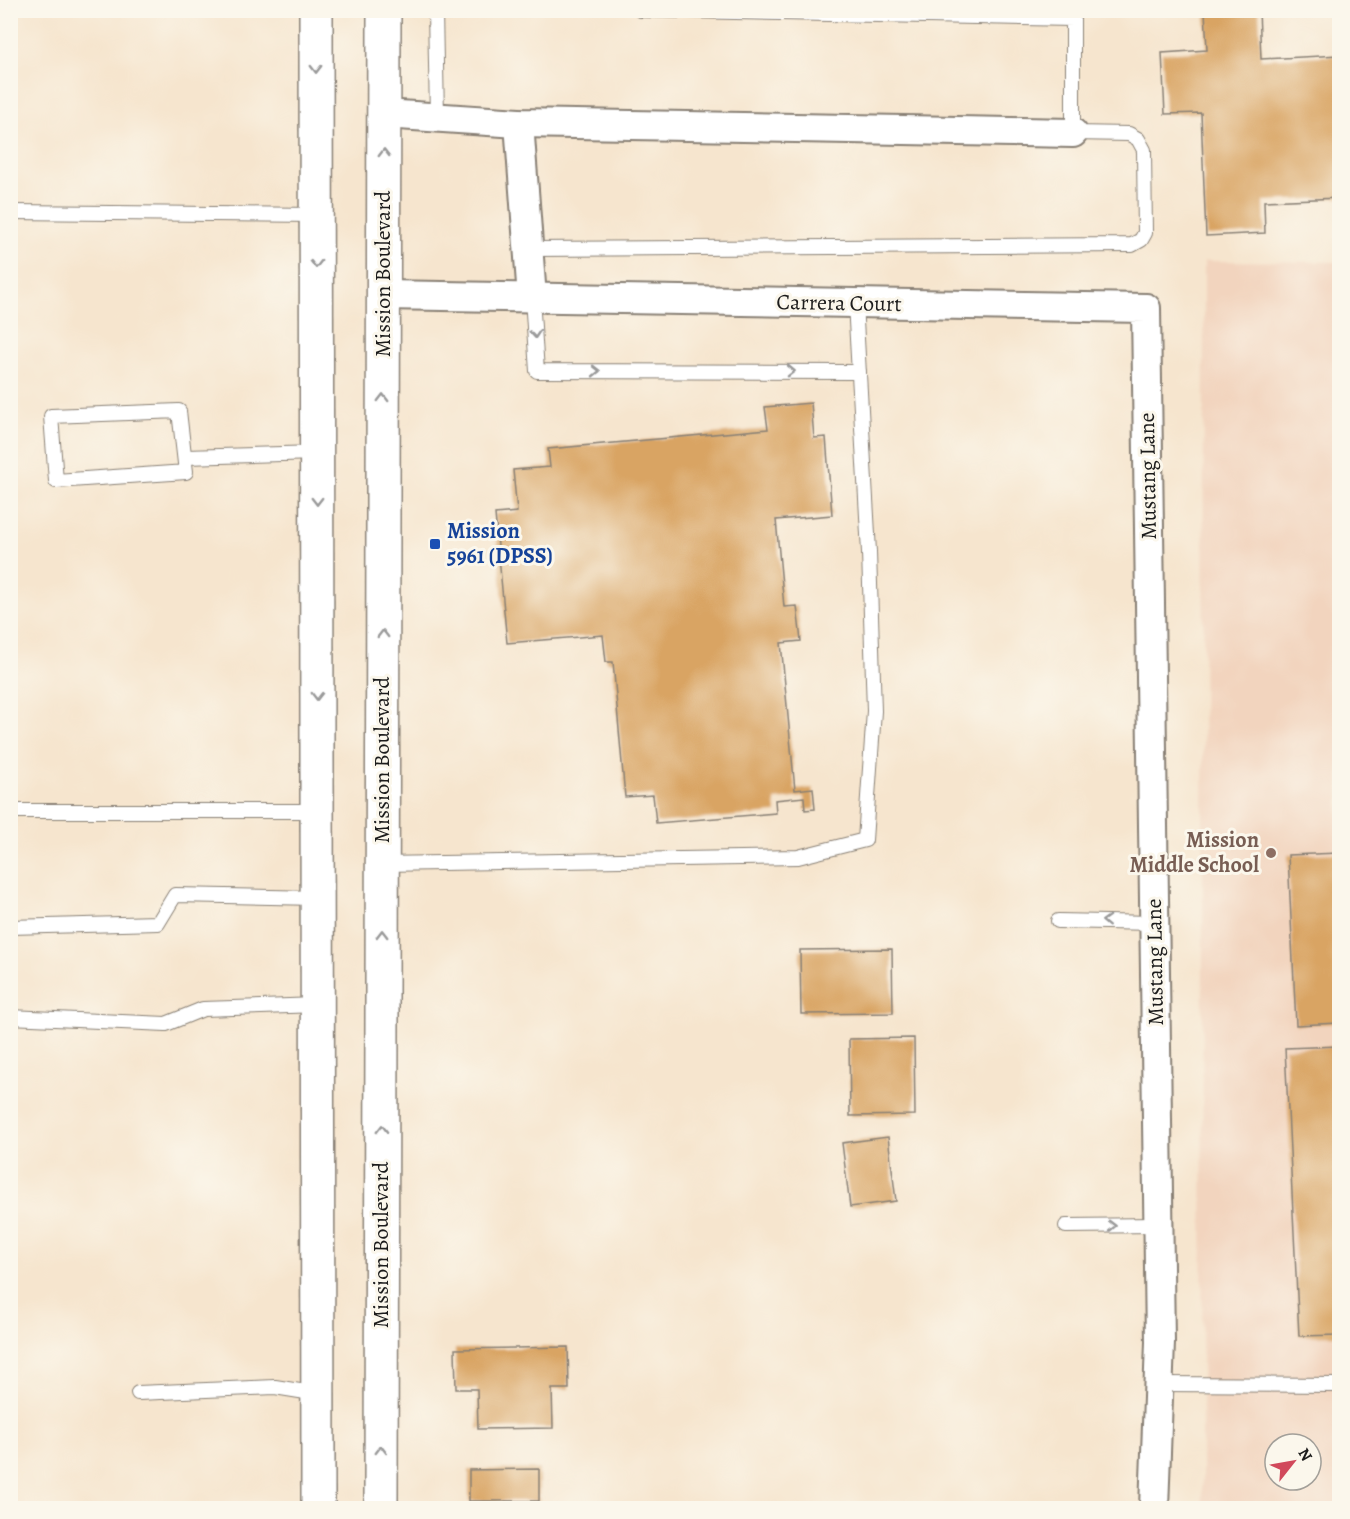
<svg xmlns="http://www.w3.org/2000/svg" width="1350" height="1519" font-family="Alegreya,serif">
<rect width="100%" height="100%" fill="#fbf7ec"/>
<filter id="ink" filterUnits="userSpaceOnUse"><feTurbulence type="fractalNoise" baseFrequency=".0167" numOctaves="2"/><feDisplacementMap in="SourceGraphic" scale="12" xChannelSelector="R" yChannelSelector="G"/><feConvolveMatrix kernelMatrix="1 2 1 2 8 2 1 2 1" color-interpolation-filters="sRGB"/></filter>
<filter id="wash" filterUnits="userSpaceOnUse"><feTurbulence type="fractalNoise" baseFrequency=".008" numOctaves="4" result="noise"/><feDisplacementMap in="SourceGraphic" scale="24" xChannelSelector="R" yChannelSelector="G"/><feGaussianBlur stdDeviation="1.35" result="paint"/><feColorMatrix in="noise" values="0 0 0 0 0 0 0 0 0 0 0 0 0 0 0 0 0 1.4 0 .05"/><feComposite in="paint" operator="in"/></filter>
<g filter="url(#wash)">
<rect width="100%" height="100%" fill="#f6e5ce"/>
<path fill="#f2d4be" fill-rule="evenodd" d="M1204,261L1339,262V1508H1202ZM1275,1444H1311V1480H1275Z"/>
<g id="blocks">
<g fill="#d9a463">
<path d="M1205,10H1259L1261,59L1340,55V198L1264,201L1265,233L1206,236L1201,113L1165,114L1162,53L1207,50Z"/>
<path d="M811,403L814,438L826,437L832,515L776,520L784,607L797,606L801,641L781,643L795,790L813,788L815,809L805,810L804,797L775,800L776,813L656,823L653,795L625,797L613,662H606L603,635L507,643L495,514L517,512L513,470L550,467L548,449L768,429L765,407Z"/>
<path d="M1340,853V1023L1296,1025L1288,855Z"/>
<path d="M892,949L893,1013L801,1014L800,950Z"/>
<path d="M914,1038L915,1115L850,1116L849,1039Z"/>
<path d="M1340,1046V1335L1299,1336L1285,1048Z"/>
<path d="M888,1137L896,1201L850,1207L842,1143Z"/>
<path d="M568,1347L569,1389H552L553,1428L478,1429L477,1389H456L455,1349Z"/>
<path d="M539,1469V1501H469V1470Z"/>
</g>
</g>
</g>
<g filter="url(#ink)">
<use href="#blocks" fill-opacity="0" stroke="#898075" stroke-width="1.5"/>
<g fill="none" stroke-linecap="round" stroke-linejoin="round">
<defs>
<g id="service">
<path d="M435,10L437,117"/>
<path d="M10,212L316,215"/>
<path d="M529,249L1132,245L1141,240L1145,233L1144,150L1138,139L1129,134L1073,133V19L640,10"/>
<path d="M532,298L537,371L859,372"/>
<path d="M179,411L186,472L56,481L51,416Z"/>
<path d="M185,457L317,453"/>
<path d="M10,811H317"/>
<path d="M382,864L798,857L865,840L874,711L869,552L855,303"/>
<path d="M1058,921L1154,923"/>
<path d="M10,927L158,923L175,895L317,898"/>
<path d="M10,1017L166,1024L203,1009L317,1005"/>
<path d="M1066,1226L1159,1225"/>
<path d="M1159,1384L1340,1385"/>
<path d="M138,1393L275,1387L318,1394"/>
</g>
<g id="minor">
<path d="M384,114L519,123L1073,133"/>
<path d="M519,123L532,298"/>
<path d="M383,295L1146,308L1160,1342L1154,1508"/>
</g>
<g id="primary">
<path d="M316,10L318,1508"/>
<path d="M381,1508L384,10"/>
</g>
</defs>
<use href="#service" stroke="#898075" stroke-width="16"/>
<use href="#minor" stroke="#898075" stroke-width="32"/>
<use href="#primary" stroke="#898075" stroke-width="36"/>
<use href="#service" stroke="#fff" stroke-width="14"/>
<use href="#minor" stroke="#fff" stroke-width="28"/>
<use href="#primary" stroke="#fff" stroke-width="33"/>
</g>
<defs><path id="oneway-chevron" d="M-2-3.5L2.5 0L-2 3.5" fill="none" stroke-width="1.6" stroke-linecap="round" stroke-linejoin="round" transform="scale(1.5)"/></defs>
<g stroke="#999">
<use href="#oneway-chevron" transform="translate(316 69) rotate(90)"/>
<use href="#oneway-chevron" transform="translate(384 153) rotate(-90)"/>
<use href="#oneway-chevron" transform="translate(316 264) rotate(90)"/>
<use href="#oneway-chevron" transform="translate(535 334) rotate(86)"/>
<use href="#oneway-chevron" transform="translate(596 371)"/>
<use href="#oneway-chevron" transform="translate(791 371) rotate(1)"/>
<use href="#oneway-chevron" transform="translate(383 398) rotate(-90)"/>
<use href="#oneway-chevron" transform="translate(317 501) rotate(90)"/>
<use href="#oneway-chevron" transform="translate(383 634) rotate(-90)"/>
<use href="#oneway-chevron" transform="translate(317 696) rotate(90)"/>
<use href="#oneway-chevron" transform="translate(1106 921) rotate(-178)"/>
<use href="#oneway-chevron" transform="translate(382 934) rotate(-90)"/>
<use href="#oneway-chevron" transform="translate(382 1129) rotate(-90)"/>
<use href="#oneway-chevron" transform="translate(1112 1226) rotate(-1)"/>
<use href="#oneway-chevron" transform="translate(381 1450) rotate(-90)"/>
</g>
</g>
<rect fill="#1a4fb4" stroke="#fbf7ec" stroke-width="2" x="429" y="538" width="12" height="12" rx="3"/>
<circle fill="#8d6e63" stroke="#fbf7ec" stroke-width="2" cx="1271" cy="853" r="6"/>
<g text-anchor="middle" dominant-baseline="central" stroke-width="6" stroke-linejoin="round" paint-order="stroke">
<g font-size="22" fill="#1c1c1c" stroke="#fbf7ec">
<text transform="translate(383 274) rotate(-90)">Mission Boulevard</text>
<text transform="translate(839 303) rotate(1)">Carrera Court</text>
<text transform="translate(1148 476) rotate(-91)">Mustang Lane</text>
<text transform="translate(382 760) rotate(-90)">Mission Boulevard</text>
<text transform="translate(1155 962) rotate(-91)">Mustang Lane</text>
<text transform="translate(381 1245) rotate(-90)">Mission Boulevard</text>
</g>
<g font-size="22" font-weight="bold" fill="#164399" stroke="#fbf7ec" text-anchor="start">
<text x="447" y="531">Mission<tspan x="447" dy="25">5961 (DPSS)</tspan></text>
</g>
<g font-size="22" font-weight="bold" fill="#785e54" stroke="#fbf7ec" text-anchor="end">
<text x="1259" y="840">Mission<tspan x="1259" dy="25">Middle School</tspan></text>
</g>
</g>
<rect width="1350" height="1519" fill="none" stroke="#fbf7ec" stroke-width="36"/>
<g transform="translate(1293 1462) rotate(59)"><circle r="28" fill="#fbf7ec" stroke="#a29f99" stroke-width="1.5"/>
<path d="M0-4.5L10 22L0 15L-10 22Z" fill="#d1495b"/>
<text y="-9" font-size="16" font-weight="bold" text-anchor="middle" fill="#1c1c1c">N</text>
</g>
</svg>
